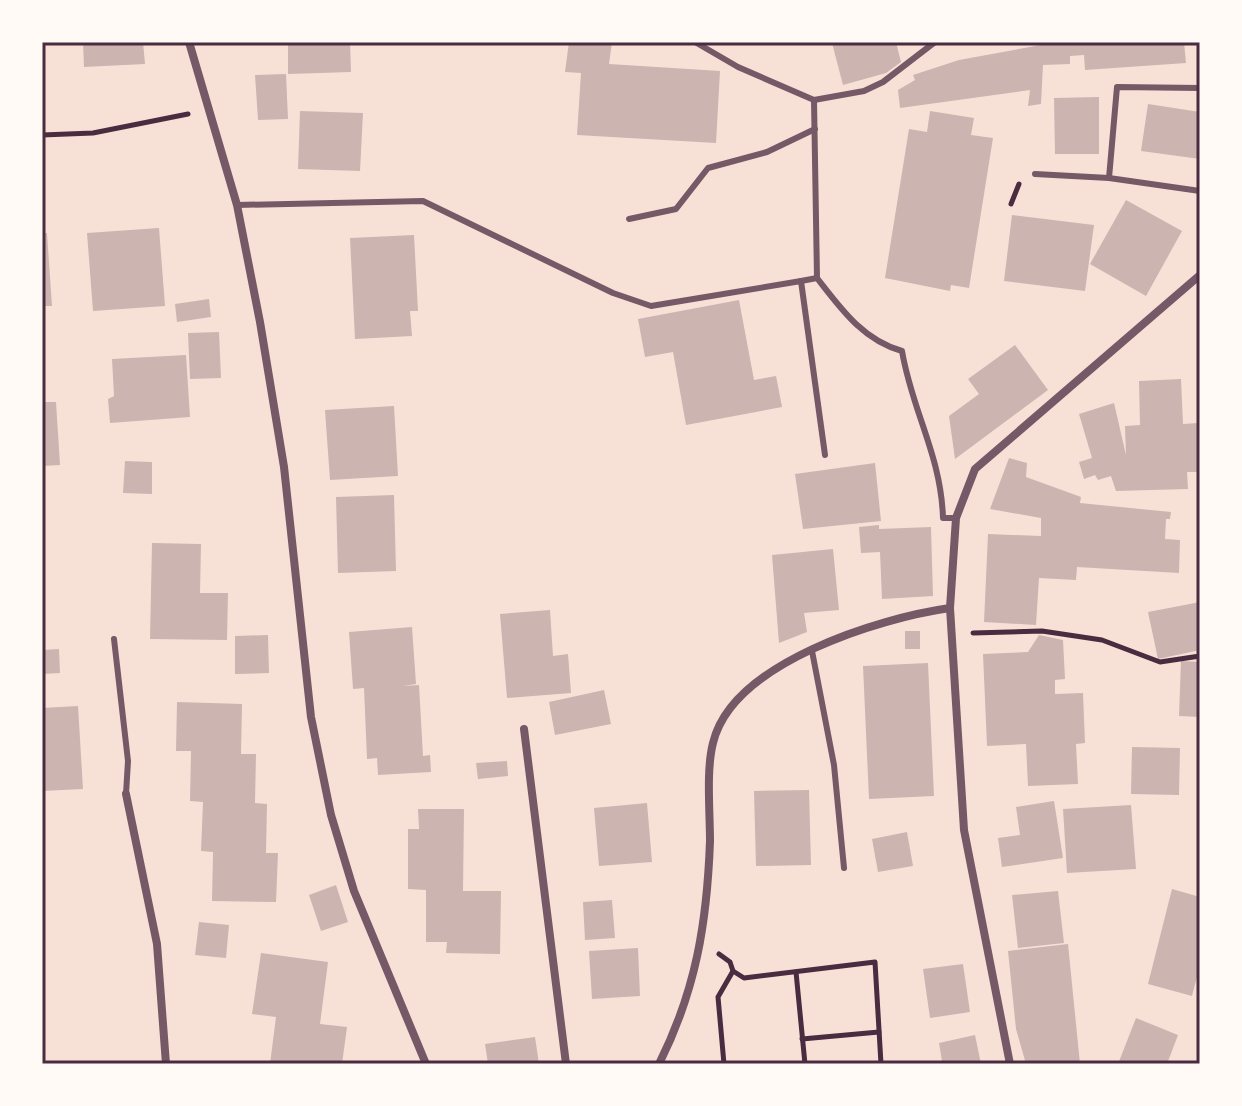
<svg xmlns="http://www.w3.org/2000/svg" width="1242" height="1106" font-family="'Golos Text',sans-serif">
<rect width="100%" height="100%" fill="#f7e1d7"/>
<g fill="#ccb4b1">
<path d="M83,42H143L145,64L84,67Z"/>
<path d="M288,42H350L351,72L288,74Z"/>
<path d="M569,42H612L609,64L720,71L716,143L577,135L581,73L565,72Z"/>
<path d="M896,42L901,62L886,73L843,85L832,43Z"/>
<path d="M1057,42H1184L1186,63L1085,70L1084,55L1070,56V64L1043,65L1041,104L1028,106L1030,90L900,108L898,90L915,80L913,75L959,60Z"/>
<path d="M286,74L288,119L258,120L255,75Z"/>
<path d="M1099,97V154H1055L1054,98Z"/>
<path d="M1148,104L1200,112V159L1141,151Z"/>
<path d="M300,111L363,113L360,171L298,169Z"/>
<path d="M930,111L974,118L971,135L993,138L969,288L951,285L950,291L885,278L909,129L927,132Z"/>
<path d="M1126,200L1182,231L1146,296L1090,264Z"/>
<path d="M1012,215L1094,225L1085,291L1004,281Z"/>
<path d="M159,228L165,306L93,311L87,233Z"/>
<path d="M42,233H47L52,306H42Z"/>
<path d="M414,235L418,311H410L412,336L355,339L350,238Z"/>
<path d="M209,299L211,317L177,322L175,304Z"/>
<path d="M739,300L754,380L776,376L782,407L686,425L673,352L645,357L638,319Z"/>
<path d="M219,332L221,378L190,379L188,333Z"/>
<path d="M1015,345L1048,390L955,459L949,416L979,394L968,379Z"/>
<path d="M186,355L190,417L110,423L108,399L114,396L112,359Z"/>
<path d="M1181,379L1183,424L1198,423L1200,472H1187L1188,489L1116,491L1111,476L1098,480L1095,475L1084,479L1079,462L1092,458L1079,414L1114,403L1126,455L1125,426L1140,425L1139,381Z"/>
<path d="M42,402H56L60,465L42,466Z"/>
<path d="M394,406L398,476L330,480L325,410Z"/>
<path d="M1009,458L1027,463L1026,477L1081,497L1080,503L1171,512L1170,519H1166L1165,539L1180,540L1179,573L1077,567L1076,580L1039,578L1036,625L984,622L988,534L1041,536V518L990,509Z"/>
<path d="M125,461L152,462V494L123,493Z"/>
<path d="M875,463L881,521L803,529L795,474Z"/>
<path d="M394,495L396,571L338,573L336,497Z"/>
<path d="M879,525V529L931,527L933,596L882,599L880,552L861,553L859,527Z"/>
<path d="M152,543L201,544L200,593H228L227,640L150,639Z"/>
<path d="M833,549L839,610L804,613L807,632L779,643L772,555Z"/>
<path d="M1200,602V650L1158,659L1148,612Z"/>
<path d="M550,610L553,656L568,654L571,693L507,698L500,614Z"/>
<path d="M412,627L416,684L403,686L419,685L423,756L430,755L431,772L378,775L377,758L367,759L364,688L353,689L349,632Z"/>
<rect x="905" y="631" width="15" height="18"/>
<path d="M268,635L269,673L235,674V636Z"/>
<path d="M1039,635L1063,640L1065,679L1055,680V694L1083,693L1085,743L1076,744L1078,784L1028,786L1026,744L987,746L983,654L1028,652Z"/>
<path d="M59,649L60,673L42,674V650Z"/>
<path d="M1181,661L1200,662V717L1179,716Z"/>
<path d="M928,663L934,796L869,799L863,666Z"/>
<path d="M604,690L611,724L555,735L549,702Z"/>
<path d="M177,702L242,704L241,754H256L255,803L267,804L266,853H278L276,902L212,901L213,852L201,851L203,802L190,801L191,751H176Z"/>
<path d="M78,706L83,789L42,791V708Z"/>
<path d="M1132,747L1180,748L1179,795L1131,794Z"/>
<path d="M507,761L508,776L478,779L476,763Z"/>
<path d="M809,790L811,865L756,866L754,791Z"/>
<path d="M1054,801L1063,858L1002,867L998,838L1020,835L1016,807Z"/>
<path d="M647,803L652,862L599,866L594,808Z"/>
<path d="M1131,805L1136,869L1067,873L1063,809Z"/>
<path d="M418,809H464L463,891H501L500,954L446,953L447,942H426V890L408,889V829H419Z"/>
<path d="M907,832L913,866L878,872L872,839Z"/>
<path d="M336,885L348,922L321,931L309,895Z"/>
<path d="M1172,889L1200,897V965L1192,996L1148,984Z"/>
<path d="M1058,891L1064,943L1018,948L1012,895Z"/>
<path d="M612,900L615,938L585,940L583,902Z"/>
<path d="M199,922L229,925L226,958L195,955Z"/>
<path d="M1068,944L1080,1064H1026L1016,1029L1008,951Z"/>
<path d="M638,948L640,996L592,999L589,951Z"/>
<path d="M261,953L328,962L320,1024L347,1027L342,1064H270L276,1017L252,1014Z"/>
<path d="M963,964L970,1012L930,1018L923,969Z"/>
<path d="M1136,1018L1178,1035L1167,1064H1118Z"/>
<path d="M975,1035L981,1064H934L942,1061L939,1043Z"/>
<path d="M535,1037L539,1064H488L485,1044Z"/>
</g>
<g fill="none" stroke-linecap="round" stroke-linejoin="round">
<g stroke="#4a2c40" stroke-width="5">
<path d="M42,135L93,133L188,114"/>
<path d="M1011,204L1019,184"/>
<path d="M973,633L1042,631L1102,640L1160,662L1200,656"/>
<path d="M719,954L730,962L733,971"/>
<path d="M796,972L805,1064"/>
<path d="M802,1039L879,1032"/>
<path d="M724,1064L718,997L733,971L744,978L875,962L881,1064"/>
</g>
<g stroke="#755966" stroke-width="6">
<path d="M695,42L738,67L814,100"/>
<path d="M1200,88L1117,87L1109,178L1200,191"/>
<path d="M814,100L864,91L883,82L935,42"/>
<path d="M1035,174L1109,178"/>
<path d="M237,205L423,201L613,293L651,306L801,281L817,278L814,100"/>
<path d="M629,219L676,209L708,168L767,152L815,129"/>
<path d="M817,278C841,309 863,340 902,351C912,411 941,455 943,518H956"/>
<path d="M801,281L825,455"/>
<path d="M114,639L128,761L126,794"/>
<path d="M812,651L834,765L844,868"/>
</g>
<g stroke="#755966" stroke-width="8">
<path d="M189,42L237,205L260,322L284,467L311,717L331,815L354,891L426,1064"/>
<path d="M524,729L566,1064"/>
<path d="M126,794L157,944L166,1064"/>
<path d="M659,1064C696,990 707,923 710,841C710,812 706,770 713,743C732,663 879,618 950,608"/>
<path d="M1010,1064L964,830L950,608L956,518L975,469L1200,275"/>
</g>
</g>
<rect width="1242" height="1106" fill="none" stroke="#fffaf5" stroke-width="88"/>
<rect x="44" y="44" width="1154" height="1018" fill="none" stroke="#4a2c40" stroke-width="3"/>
</svg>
